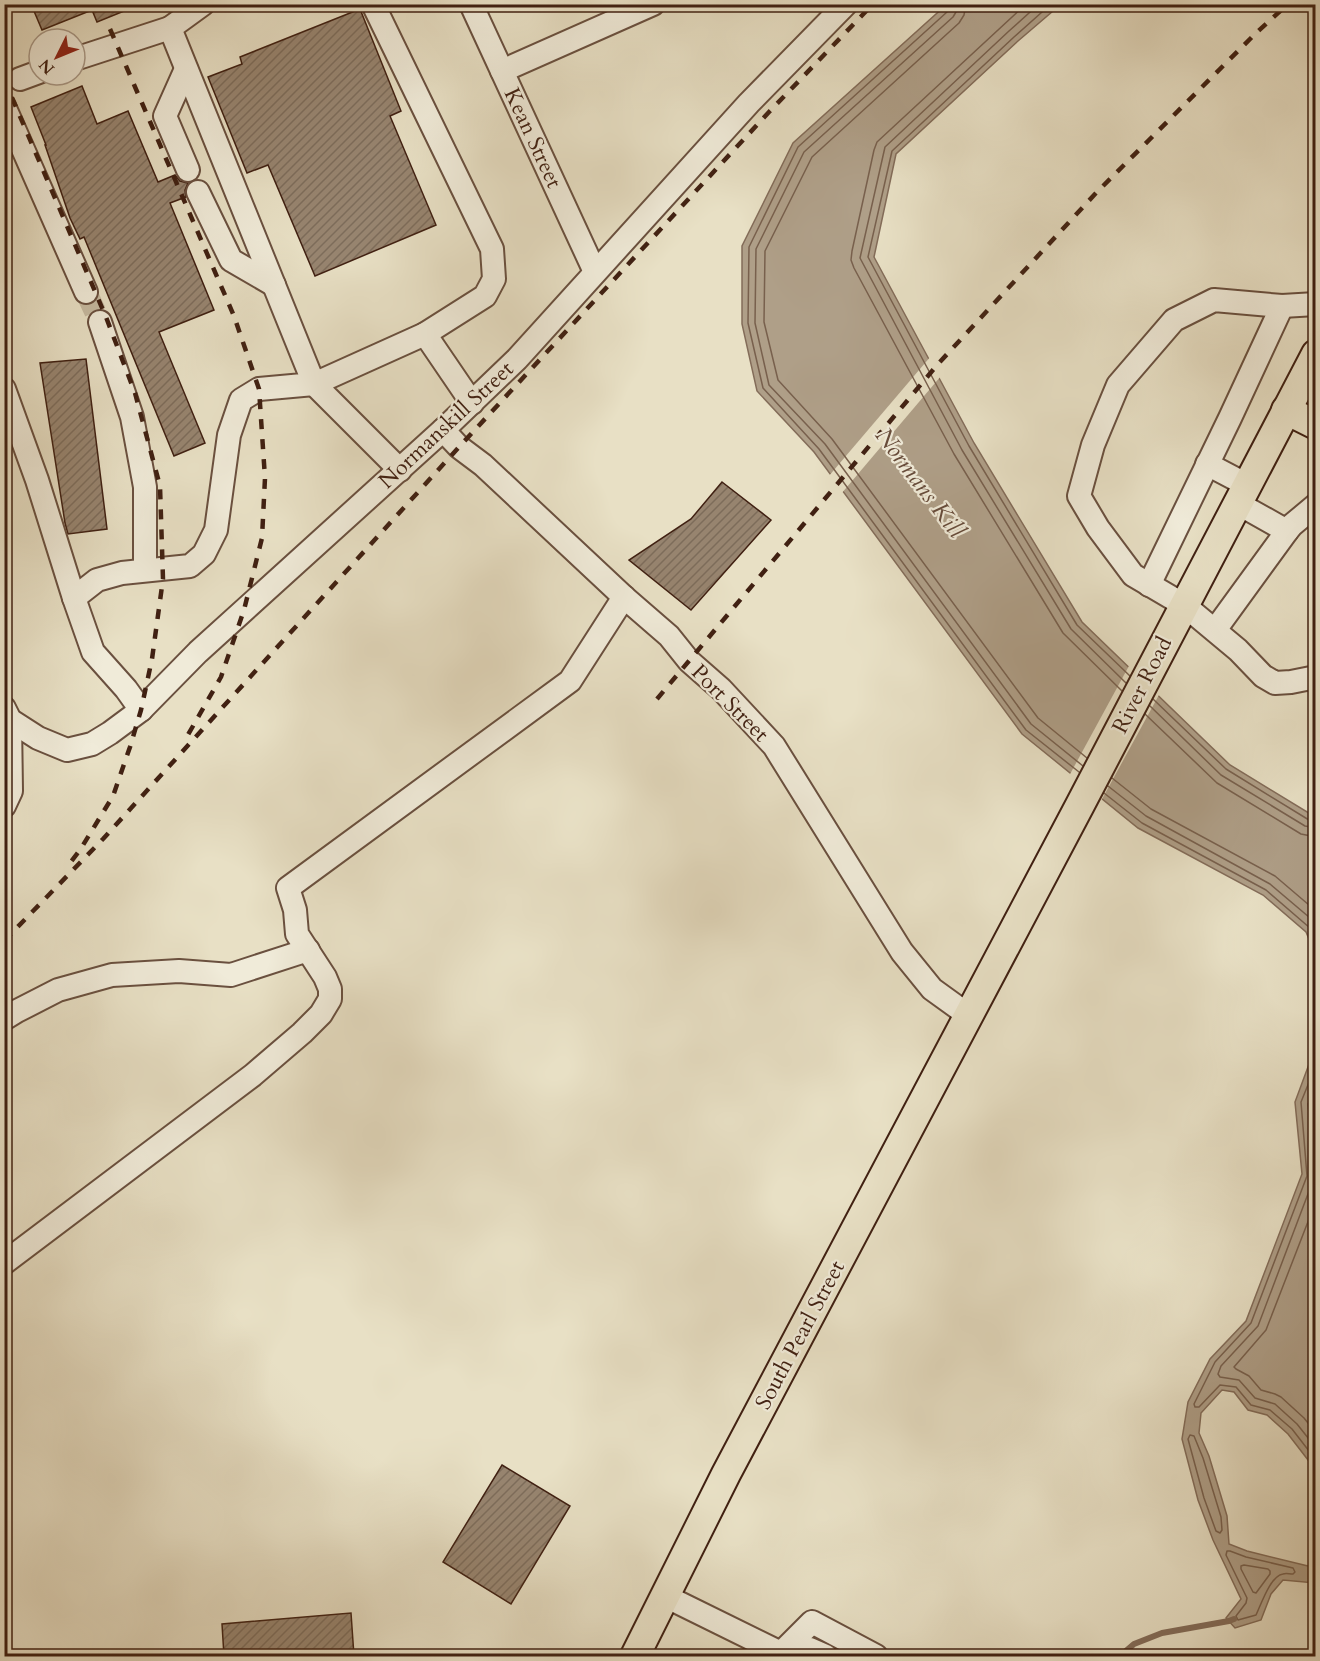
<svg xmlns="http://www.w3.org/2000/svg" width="1320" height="1661" font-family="Cardo,serif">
<defs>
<pattern id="building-hatch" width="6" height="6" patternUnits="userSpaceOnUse" patternTransform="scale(1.5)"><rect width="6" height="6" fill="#97846f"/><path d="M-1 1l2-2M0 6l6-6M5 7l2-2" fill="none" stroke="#7d6c5a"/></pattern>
</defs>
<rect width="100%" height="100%" fill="#e8e0c5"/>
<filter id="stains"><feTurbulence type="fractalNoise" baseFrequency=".00333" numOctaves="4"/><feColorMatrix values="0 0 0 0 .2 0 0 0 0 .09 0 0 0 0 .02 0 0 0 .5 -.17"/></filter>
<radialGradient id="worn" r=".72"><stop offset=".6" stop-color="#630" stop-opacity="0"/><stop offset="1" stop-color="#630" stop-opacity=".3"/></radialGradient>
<g fill="#af9f88" stroke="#836c59" stroke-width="1.5">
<path d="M946,5H1060L1018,41L896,154L874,257L974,443L1082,622L1230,765L1312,815H1315V953L1306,932L1263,895L1138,828L1022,734L814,452L757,391L742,324V246L793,143Z"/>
<path d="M1315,1048V1469L1288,1434L1267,1415L1248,1410L1234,1392L1222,1390L1201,1413L1199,1433L1209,1456L1227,1516L1229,1544L1247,1551L1308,1566L1315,1567V1583L1283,1580L1271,1594L1261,1620L1235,1628L1226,1618L1241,1599L1213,1540L1198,1500L1182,1439L1188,1402L1210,1359L1246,1321L1302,1174L1295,1102Z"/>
</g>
<g fill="#e8e0c5">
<path d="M931,356L941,376L841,494L828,477Z"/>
<path d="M1130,664L1160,693L1101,801L1069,776Z"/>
</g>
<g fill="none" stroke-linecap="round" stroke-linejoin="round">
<g stroke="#78604d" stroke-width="1.5">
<path d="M949,4L947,12L798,147L749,247L748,323L763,388L819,449L1026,730L1079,772"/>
<path d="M957,4L956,12L953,17L804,152L756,249L755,323L769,385L825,444L1031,724L1083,766"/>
<path d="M966,4L964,15L959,23L812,157L765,251L764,322L778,380L832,439L1038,718L1087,758"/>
<path d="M1026,4L877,142L874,150L852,251L851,260L854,268L954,454L1063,633L1122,691"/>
<path d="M1039,4L1009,31L885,147L860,258L962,450L1071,629L1126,683"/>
<path d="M1051,4L1014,37L892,151L868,257L969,446L1077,625L1130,676"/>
<path d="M1153,699L1226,769L1309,820L1316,821"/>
<path d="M1150,706L1221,775L1305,826L1316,828"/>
<path d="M1145,714L1217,783L1301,834L1316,837"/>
<path d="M1112,778L1151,809L1275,876L1316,911"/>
<path d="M1108,786L1146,816L1270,884L1316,923"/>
<path d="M1104,793L1142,823L1266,890L1310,928L1316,938"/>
<path d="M1316,1065L1301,1102L1307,1176L1251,1323L1215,1362L1194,1404L1195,1407H1199L1220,1385L1236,1387L1251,1405L1270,1410L1292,1429L1316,1460"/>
<path d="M1316,1085L1308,1104L1315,1172L1314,1178L1258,1326L1221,1366L1218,1374L1220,1377L1239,1380L1255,1398L1275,1404L1297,1424L1316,1448"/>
<path d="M1316,1201L1266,1330L1234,1367L1236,1369L1249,1376L1261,1390L1275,1394L1281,1397L1304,1418L1316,1433"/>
<path d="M1190,1435L1194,1436L1203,1458L1221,1517L1222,1530L1220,1533L1216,1531L1204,1498L1188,1439Z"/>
<path d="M1227,1551H1230L1246,1557L1293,1568L1295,1572L1293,1574C1289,1574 1286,1573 1283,1574C1270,1576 1261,1605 1256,1615L1238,1620L1236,1616L1246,1603L1247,1598L1226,1555Z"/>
<path d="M1244,1565L1268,1569L1270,1571V1574L1256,1593L1253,1592L1241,1569V1566Z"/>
</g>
<path stroke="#836c59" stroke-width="6" d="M1120,1656L1134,1644L1162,1633L1229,1621L1234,1619"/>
</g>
<g fill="url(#building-hatch)" stroke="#402012" stroke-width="1.5">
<path d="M31,4H139V5L97,22L92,10L42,30Z"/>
<path d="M360,9L401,111L390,116L436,225L315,276L268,165L247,173L208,77L242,64L240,57Z"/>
<path d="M82,86L97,124L128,111L158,182L175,175L180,181L188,183L185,190L186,197L170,203L214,310L159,332L205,443L174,456L84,237L80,239L70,218L45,145H46L31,107Z"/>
<path d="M86,359L107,529L68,534L65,523L40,363Z"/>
<path d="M722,482L771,520L691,610L629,560L691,519Z"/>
<path d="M502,1465L570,1506L511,1604L443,1562Z"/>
<path d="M351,1613L354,1656H224L222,1624Z"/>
</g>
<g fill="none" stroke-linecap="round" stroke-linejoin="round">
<path stroke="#c6baa1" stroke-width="22" stroke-dasharray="22 11" stroke-linecap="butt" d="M86,292L100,322"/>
<defs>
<g id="minor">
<path d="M373,4L492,249L494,279L485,296L425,334L472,403"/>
<path d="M471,4L595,272"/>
<path d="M75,59L170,28"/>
<path d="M186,69L165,116L188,170"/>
<path d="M502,71L653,4"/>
<path d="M20,79L39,72"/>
<path d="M4,106L86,292"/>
<path d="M198,192L231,260L274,285"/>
<path d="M1316,304L1282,306L1214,300L1174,320L1118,385L1093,445L1079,496L1098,528L1133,575L1184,605L1238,650L1263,676L1275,683L1291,682L1316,677"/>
<path d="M100,322L132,417L145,487V570"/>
<path d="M4,389L37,480L74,598"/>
<path d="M443,430L459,447L483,465L624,597L669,636L689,661L721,689L774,746L902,952L932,989L968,1015"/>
<path d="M1207,464L1247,485"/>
<path d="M400,470L314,384L425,334"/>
<path d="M1287,531L1292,525L1316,505"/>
<path d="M1149,585L1230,418L1282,306"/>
<path d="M1215,630L1287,531L1237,503"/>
<path d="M4,708L10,720L38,738L67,750L92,744L110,733L141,710L198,652L443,430L517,359L749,103L846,4"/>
<path d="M141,710L126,689L93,652L74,598L97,580L122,573L190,566L204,554L216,530L229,435L241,400L259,389L314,384L170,28L203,4"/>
<path d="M4,806L11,791L10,720"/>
<path d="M4,1019L17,1011L58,990L112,975L179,971L231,975L308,950"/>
<path d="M4,1263L253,1075L302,1033L321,1014L330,999V989L325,977L297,934L295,910L288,888L570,681L624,597"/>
<path d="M665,1596L787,1656"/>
<path d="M781,1653L812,1622L876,1656"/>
<path d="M781,1653L810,1649L826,1656"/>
</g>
<g id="major">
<path d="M1286,410L1316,425"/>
<path d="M635,1656L726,1474L1080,805L1316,354"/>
</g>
</defs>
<use href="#minor" stroke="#6a503f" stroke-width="26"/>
<use href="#major" stroke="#402012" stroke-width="32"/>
<use href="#minor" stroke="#f0ebd9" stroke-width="22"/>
<use href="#major" stroke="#e8e0c5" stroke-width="28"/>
<g stroke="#402012" stroke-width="4.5" stroke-dasharray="10 10" stroke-linecap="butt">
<path d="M110,29L234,316L259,389L265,478L262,538L244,610L221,677L185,740"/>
<path d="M4,79L106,317L135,393L160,486L163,579L152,659L141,710L130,747L113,796L80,850L70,863"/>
<path d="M657,699L938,364L1096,193L1256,33L1288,4"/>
<path d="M4,941L103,839L459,447L769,112L873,4"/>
</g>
</g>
<g text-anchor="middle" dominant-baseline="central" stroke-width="4.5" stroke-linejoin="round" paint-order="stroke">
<g font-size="22" fill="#402012" stroke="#f0ebd9">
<text transform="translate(533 138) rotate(65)">Kean Street</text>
<text transform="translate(446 425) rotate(-43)">Normanskill Street</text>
<text transform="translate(1142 685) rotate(-63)">River Road</text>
<text transform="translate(730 703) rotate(45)">Port Street</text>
<text transform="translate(800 1335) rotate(-62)">South Pearl Street</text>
</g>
<g font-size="24" font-style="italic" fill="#674c3b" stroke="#f0ebd9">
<text transform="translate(920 483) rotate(53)">Normans Kill</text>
</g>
</g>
<rect width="1320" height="1661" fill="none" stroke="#e8e0c5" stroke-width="24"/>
<rect x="6" y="6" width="1308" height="1649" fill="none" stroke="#402012" stroke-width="3"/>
<rect x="12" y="12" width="1296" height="1637" fill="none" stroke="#402012" stroke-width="1.5"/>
<g transform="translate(57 57) rotate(227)"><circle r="28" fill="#f0ebd9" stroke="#aa9a89" stroke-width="1.5"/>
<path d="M0-4.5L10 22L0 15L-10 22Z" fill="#8f2418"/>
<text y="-9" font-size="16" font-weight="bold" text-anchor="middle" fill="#402012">N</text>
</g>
<rect width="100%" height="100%" filter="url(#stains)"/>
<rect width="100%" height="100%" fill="url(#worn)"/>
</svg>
